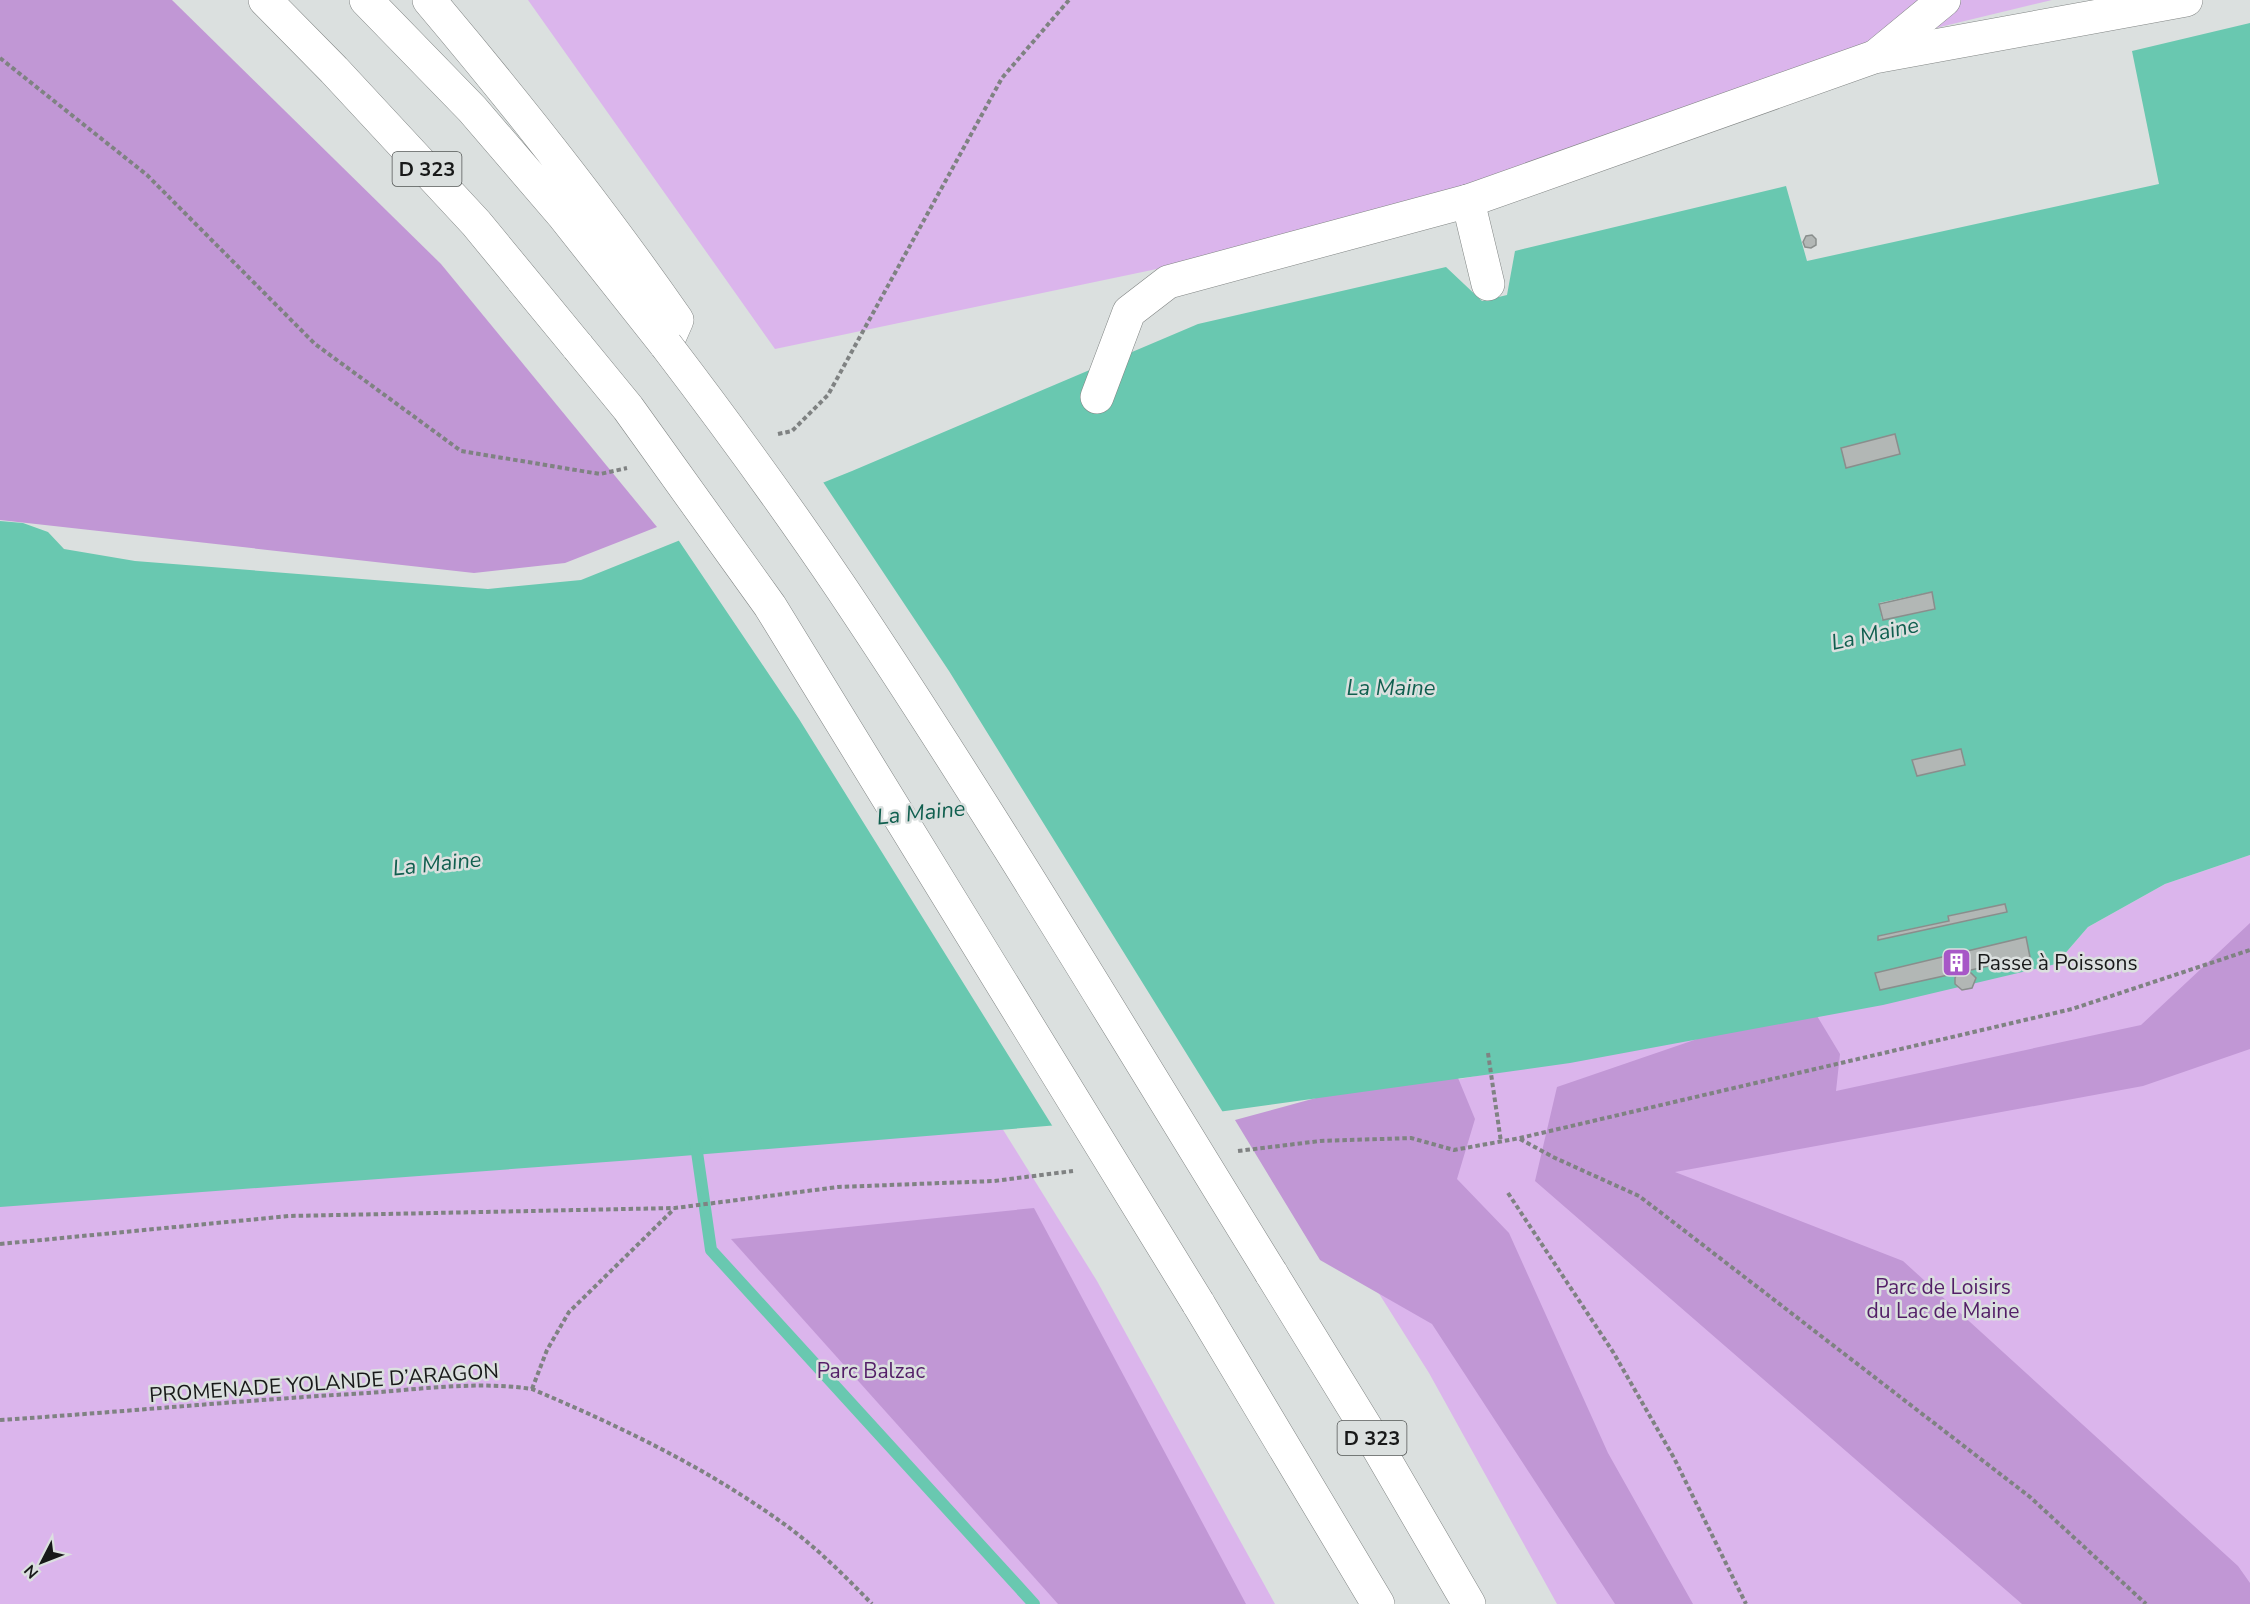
<svg xmlns="http://www.w3.org/2000/svg" width="2250" height="1604" font-family="'Nunito Sans',sans-serif">
<rect width="100%" height="100%" fill="#dbe0df"/>
<g fill="#dbb5ec">
<path d="M528,0H2052L1940,27L1338,231L775,349Z"/>
<path d="M2250,855V1604H1557L1429,1373L1361,1265L1450,1081L2056,964L2088,927L2165,884Z"/>
<path d="M1002,1128L1097,1281L1275,1604H0V1206Z"/>
</g>
<g fill="#c197d5">
<path d="M0,0H172L441,264L657,527L565,563L474,573L0,520Z"/>
<path d="M2250,923V1049L2143,1086L1675,1172L1903,1261L2238,1566L2250,1583V1604H2022L1535,1181L1557,1087L1808,1001L1840,1054L1836,1091L2141,1025Z"/>
<path d="M1451,1061L1475,1119L1457,1179L1509,1233L1608,1453L1693,1604H1615L1432,1324L1320,1260L1235,1120Z"/>
<path d="M1034,1208L1246,1604H1058L731,1239Z"/>
</g>
<path fill="#69c8b0" fill-rule="evenodd" d="M2250,23V855L2165,884L2088,927L2056,964L1883,1005L1570,1063L1218,1112L633,1160L0,1207V521L23,523L48,532L64,549L135,561L488,589L581,580L852,471L1198,324L1446,267L1482,301L1507,295L1515,251L1786,186L1807,261L2159,184L2132,51ZM1895,434L1900,454L1841,448H1842ZM1931,592L1935,609L1882,620L1879,603ZM1912,760L1964,765L1917,776ZM2005,904L2006,912L1878,940V936L1949,921L1948,916Z"/>
<path fill="#dbe0df" d="M821,479L949,671L1224,1114L1053,1127L799,719L677,538Z"/>
<g fill="none" stroke-linecap="round" stroke-linejoin="round">
<path stroke="#69c8b0" stroke-width="12" d="M695,1138L711,1250L1034,1604"/>
</g>
<g fill="#b2b7b5" stroke="#898e8c" stroke-width="1.5">
<path d="M1812,235L1816,239V245L1811,248L1805,247L1803,242L1806,236Z"/>
<path d="M1895,434L1900,454L1846,468L1841,448Z"/>
<path d="M1932,592L1935,609L1883,620L1879,604Z"/>
<path d="M1961,749L1965,765L1917,776L1912,760Z"/>
<path d="M2005,904L2007,912L1878,940V936L1949,921L1948,916Z"/>
<path d="M2026,937L2030,957L1880,990L1875,973Z"/>
<path d="M1968,970L1976,978L1972,988L1962,990L1955,984V978L1958,972Z"/>
</g>
<g fill="none" stroke-linecap="round" stroke-linejoin="round">
<defs>
<g id="minor">
<path d="M1876,56L1944,0"/>
<path d="M1468,201L1488,284"/>
<path d="M1097,397L1129,312L1168,282L1468,201L1874,57L2186,0"/>
</g>
<g id="highway">
<path d="M265,0L334,70L476,223L578,347"/>
<path d="M366,0L472,109L563,215L666,345L677,320C600,209 516,103 429,0"/>
<path d="M1271,1273L1373,1439L1469,1604"/>
<path d="M1198,1303L1378,1604"/>
</g>
</defs>
<use href="#minor" stroke="#818584" stroke-width="34"/>
<use href="#highway" stroke="#818584" stroke-width="34"/>
<g stroke="#7f8282" stroke-width="4" stroke-dasharray="4.5 3" stroke-linecap="butt">
<path d="M0,58L147,175L315,344L461,451L600,474L627,468"/>
<path d="M778,434L792,431L828,395L1002,78L1069,0"/>
<path d="M1488,1053L1501,1142"/>
<path d="M1520,1139L1553,1157L1639,1196L1664,1215L2030,1497L2146,1604"/>
<path d="M1238,1151L1320,1141L1411,1138L1454,1150L1520,1138L2072,1009L2250,950"/>
<path d="M1508,1193L1613,1352L1674,1458L1746,1604"/>
<path d="M0,1244L289,1216L675,1208L838,1187L994,1181L1073,1171"/>
<path d="M532,1389L547,1350L569,1312L674,1209"/>
<path d="M0,1420C123,1412 245,1400 368,1393C422,1389 479,1381 532,1389C617,1425 701,1465 777,1519C812,1543 842,1573 872,1604"/>
</g>
<use href="#minor" stroke="#fff" stroke-width="33"/>
<use href="#highway" stroke="#fff" stroke-width="33"/>
<defs>
<g id="highway-bridge">
<path d="M666,345C727,425 786,506 842,589C992,813 1130,1045 1271,1273"/>
<path d="M578,347L628,408L770,606L1198,1303"/>
</g>
</defs>
<use href="#highway-bridge" stroke="#818584" stroke-width="34" stroke-linecap="butt"/>
<use href="#highway-bridge" stroke="#fff" stroke-width="33"/>
</g>
<defs>
<symbol id="building-square" viewBox="-11 -11 22 22"><rect x="-9" y="-9" width="18" height="18" rx="4" fill="#a757c7" stroke="#dbe0df"/><path d="M-4-6H4V6H1V3H-1V6H-4ZM-2.5-4.3h1.7v1.8h-1.7ZM.8-4.3h1.7v1.8H.8ZM-2.5-1h1.7V.8h-1.7ZM.8-1h1.7V.8H.8Z" fill="#fff"/></symbol>
</defs>
<g fill-rule="evenodd">
<use href="#building-square" x="1940" y="946" width="33" height="33"/>
</g>
<g text-anchor="middle" dominant-baseline="central" stroke-width="5" stroke-linejoin="round" paint-order="stroke">
<g fill="#dbe0df" stroke="#525554" stroke-width="1.5">
<rect x="392.5" y="152" width="69" height="34" rx="4.5"/>
<rect x="1337.5" y="1421" width="69" height="34" rx="4.5"/>
</g>
<g font-size="20" font-weight="bold" fill="#181919">
<text x="427" y="169">D 323</text>
<text x="1372" y="1438">D 323</text>
</g>
<g font-size="21" fill="#181919" stroke="#dbe0df" text-anchor="start">
<text x="1977" y="963">Passe à Poissons</text>
</g>
<g font-size="21" fill="#531e67" stroke="#dbe0df">
<text x="1943" y="1287">Parc de Loisirs<tspan x="1943" dy="24">du Lac de Maine</tspan></text>
<text x="871" y="1371">Parc Balzac</text>
</g>
<g font-size="21" fill="#181919" stroke="#dbe0df">
<text transform="translate(324 1383) rotate(-4)">PROMENADE YOLANDE D’ARAGON</text>
</g>
<g font-size="22" font-style="italic" fill="#105f4f" stroke="#dbe0df">
<text transform="translate(1875 634) rotate(-12)">La Maine</text>
<text x="1391" y="688">La Maine</text>
<text transform="translate(921 813) rotate(-6)">La Maine</text>
<text transform="translate(437 864) rotate(-6)">La Maine</text>
</g>
</g>
<g transform="translate(42 1562) rotate(228)" stroke="#dbe0df" stroke-width="4.5" paint-order="stroke">
<path d="M0-4.5L10 22L0 15L-10 22Z" fill="#181919"/>
<text y="-9" font-size="16" font-weight="bold" text-anchor="middle" fill="#181919">N</text>
</g>
</svg>
